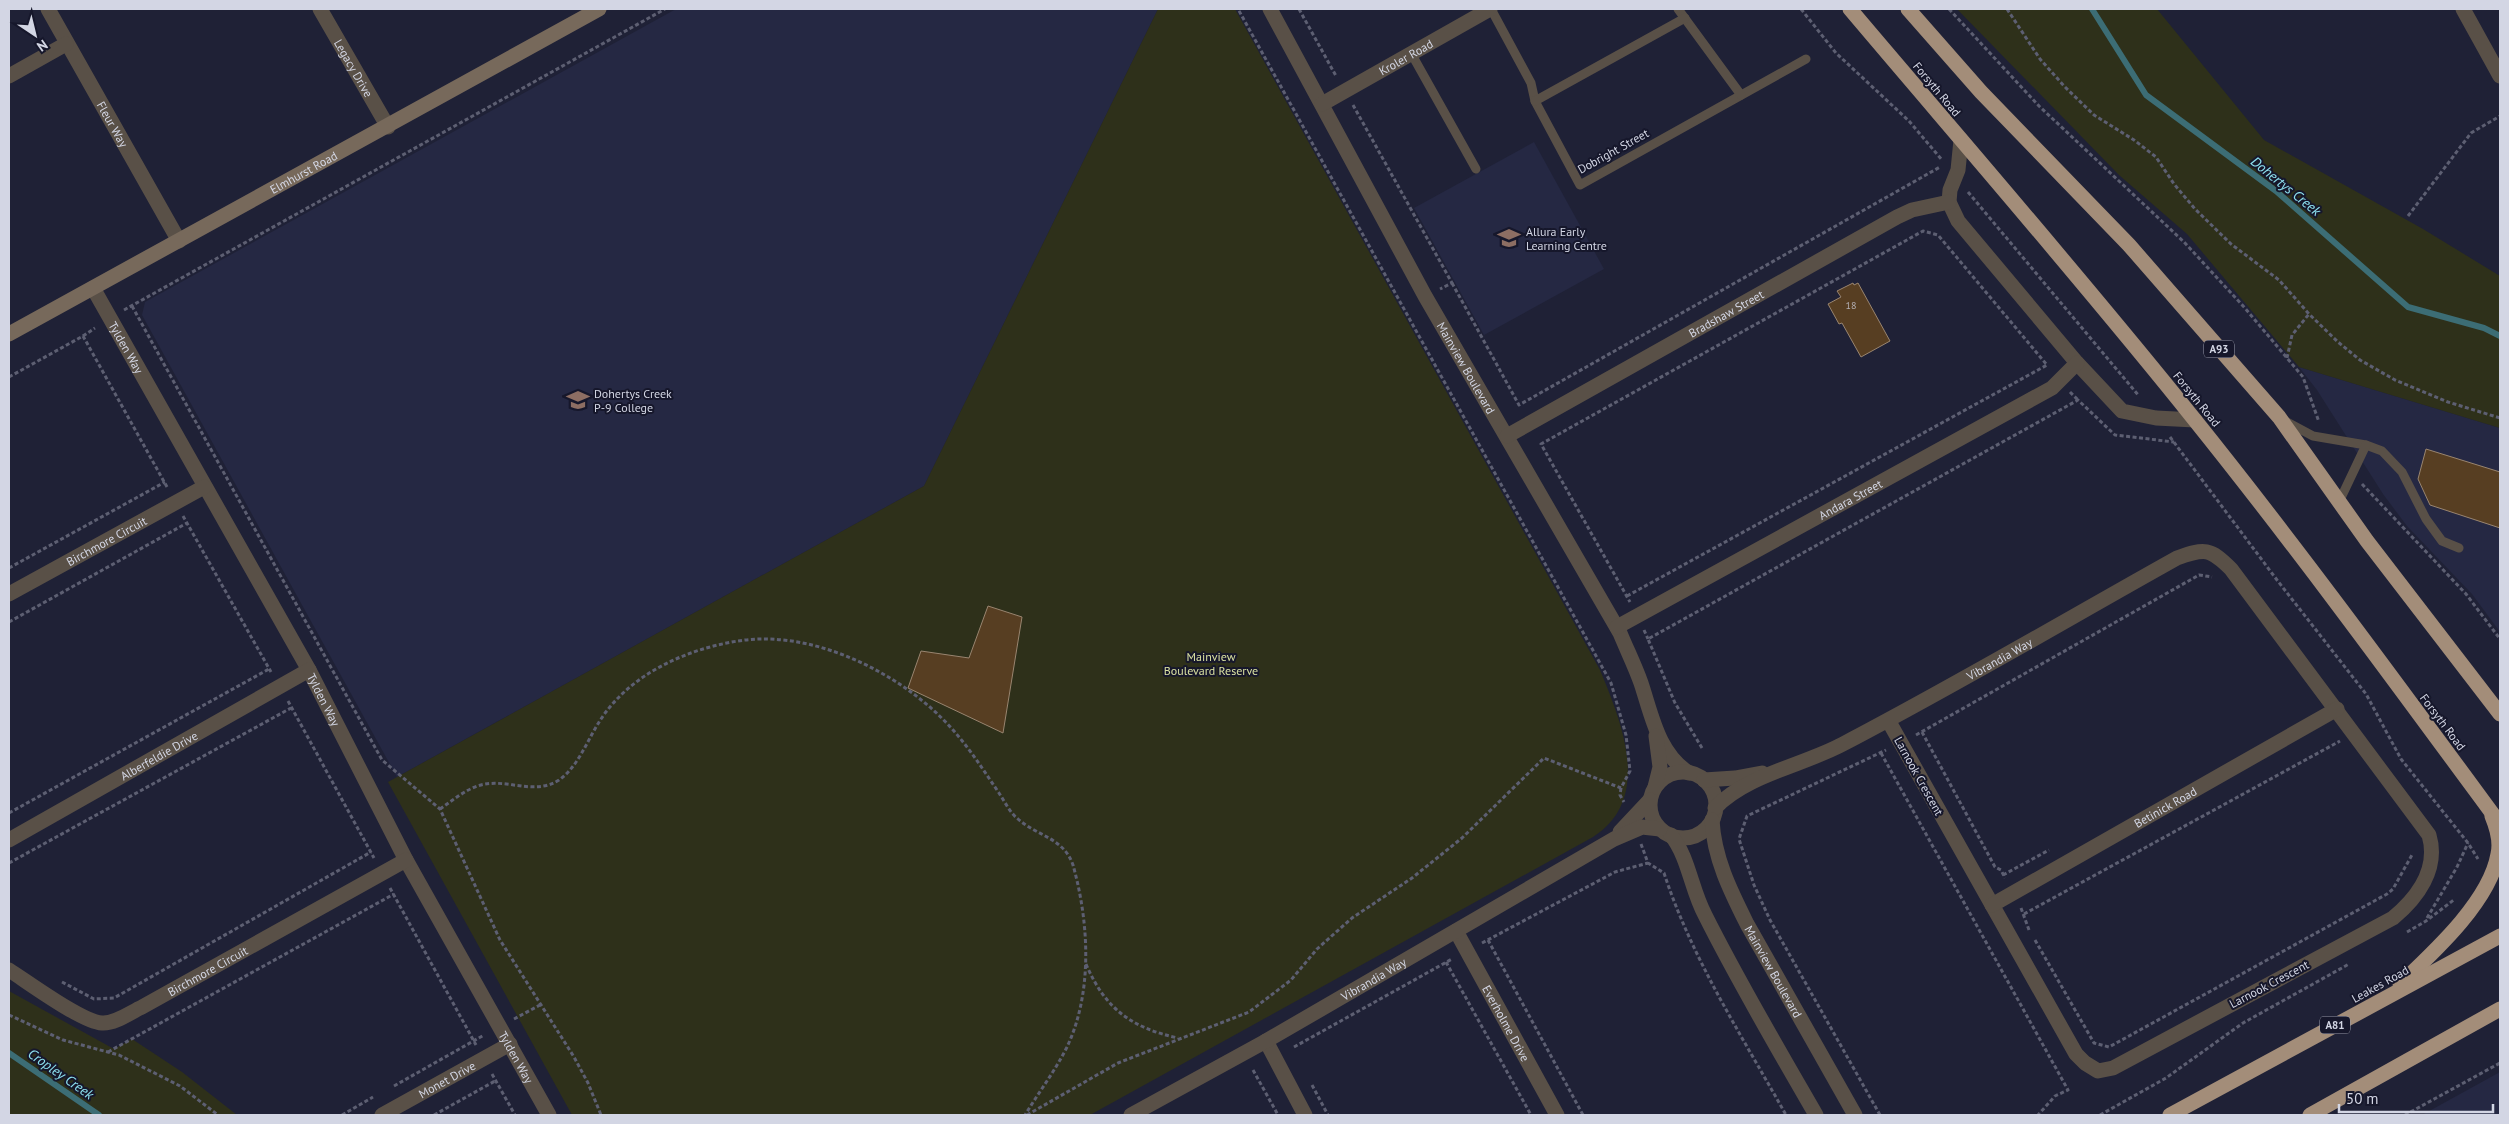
<svg xmlns="http://www.w3.org/2000/svg" width="2509" height="1124" font-family="'PT Sans',sans-serif">
<rect width="100%" height="100%" fill="#1f2136"/>
<g fill="#252843">
<path d="M676,9H1158L924,486L397,777L142,315L145,302Z"/>
<path d="M1534,142L1604,269L1484,335L1414,208Z"/>
<path d="M2299,367L2500,428V632L2472,594L2407,526L2383,494L2317,390Z"/>
<path d="M2500,1072V1115H2422Z"/>
</g>
<g fill="#2e301a">
<path d="M1158,9H1235L1600,670C1622,723 1653,799 1593,837L1090,1115H572L388,782L924,486Z"/>
<path d="M1957,9H2157L2264,140L2423,229L2500,276V428L2299,367L2187,234L2119,175Z"/>
<path d="M9,991L114,1049L132,1039L182,1072L237,1115H9Z"/>
</g>
<g fill="none" stroke-linecap="round" stroke-linejoin="round">
<g stroke="#3c6d75" stroke-width="6">
<path d="M2092,9L2146,95L2276,191L2408,307L2484,328L2500,336"/>
<path d="M9,1053L99,1115"/>
</g>
</g>
<g fill="#573e22" stroke="#998570">
<path d="M1853,283L1854,285L1858,283L1890,341L1861,357L1842,323L1839,324L1828,304L1841,297L1837,291Z"/>
<path d="M2426,449L2500,472V528L2430,505L2418,479Z"/>
<path d="M988,606L1022,617L1003,733L908,688L921,651L969,658Z"/>
</g>
<g fill="none" stroke-linecap="round" stroke-linejoin="round">
<g stroke="#5d5f72" stroke-width="3" stroke-dasharray="4 2.5" stroke-linecap="butt">
<path d="M1299,9L1336,76"/>
<path d="M1801,9L1836,53L1909,121L1942,160"/>
<path d="M1949,9L2039,106L2184,242L2244,307L2303,377L2319,422"/>
<path d="M2007,9L2040,59L2065,87L2094,115L2134,140L2156,157L2174,184L2195,209L2231,244L2279,280L2309,314L2338,342L2360,360L2395,380L2448,402L2500,418"/>
<path d="M1353,105L1452,283L1440,289"/>
<path d="M1968,192L2139,396"/>
<path d="M2408,216L2471,133L2500,116"/>
<path d="M1452,283L1519,405L1940,167"/>
<path d="M132,306L382,760L440,809L500,940L574,1057L588,1083L601,1115"/>
<path d="M124,310L665,9"/>
<path d="M83,336L95,328"/>
<path d="M2287,358L2292,335L2309,314"/>
<path d="M9,377L83,336L167,487"/>
<path d="M2070,392L2078,400"/>
<path d="M2170,437L2277,580L2366,694L2401,759L2468,843L2478,859"/>
<path d="M2362,484L2466,594L2500,639"/>
<path d="M183,516L271,672"/>
<path d="M9,568L165,482"/>
<path d="M1627,596L2047,365L1938,235L1923,231L1541,444L1630,602"/>
<path d="M9,622L187,523"/>
<path d="M1644,630L1648,639"/>
<path d="M288,701L374,858"/>
<path d="M1922,732L1995,867L2001,870L2005,878"/>
<path d="M1916,735L2199,575L2212,577"/>
<path d="M1702,748L1675,703L1648,639L2078,400L2115,435L2174,442"/>
<path d="M1881,753L2068,1090L2055,1096L2038,1115"/>
<path d="M1621,788L1620,795L1624,802"/>
<path d="M440,809C453,800 466,789 481,785C507,778 534,796 559,780C579,766 587,740 601,719C632,672 691,647 745,640C821,631 912,679 959,737C974,755 986,774 999,793C1005,802 1010,813 1018,819C1037,836 1064,838 1073,865C1089,922 1093,992 1067,1047C1055,1071 1039,1092 1025,1115"/>
<path d="M9,813L269,669"/>
<path d="M1641,844L1648,863L1664,873C1692,959 1742,1036 1786,1115"/>
<path d="M9,863L291,708"/>
<path d="M2003,875L2049,850"/>
<path d="M390,888L476,1045"/>
<path d="M2021,908L2029,930"/>
<path d="M2024,914L2340,741"/>
<path d="M2427,918L2457,867L2468,843"/>
<path d="M2407,932L2426,921L2455,899"/>
<path d="M1488,940L1583,1115"/>
<path d="M2035,940L2094,1043L2109,1047L2387,894L2393,889L2413,853"/>
<path d="M1482,943L1615,872L1648,863"/>
<path d="M1446,962L1531,1115"/>
<path d="M1086,964C1105,1009 1132,1028 1178,1038"/>
<path d="M62,982L94,999L114,998L371,852"/>
<path d="M9,1015L63,1040L119,1055L180,1086L218,1115"/>
<path d="M514,1019L540,1005"/>
<path d="M1294,1047L1452,959"/>
<path d="M108,1052L394,894"/>
<path d="M1253,1070L1278,1115"/>
<path d="M492,1074L515,1115"/>
<path d="M1312,1085L1328,1115"/>
<path d="M394,1086L484,1035"/>
<path d="M342,1115L373,1097"/>
<path d="M434,1115L495,1081"/>
<path d="M1027,1115L1118,1063L1249,1012L1291,980L1317,949L1352,918L1412,878L1462,838L1544,758L1621,788L1630,771L1626,735L1611,683L1238,9"/>
<path d="M1880,1115L1770,920L1754,885L1739,839L1747,816L1886,750"/>
<path d="M2100,1115L2166,1078L2243,1023L2349,964"/>
<path d="M2405,1115L2500,1063"/>
</g>
<g stroke="#595047" stroke-width="9">
<path d="M1491,9L1531,83L1535,101L1580,185L1806,59"/>
<path d="M1678,9L1741,95"/>
<path d="M1411,53L1476,169"/>
<path d="M1535,101L1685,18"/>
<path d="M2285,421L2313,436L2366,445L2382,451L2402,472L2426,519L2442,541L2459,548"/>
<path d="M2339,502L2366,445"/>
</g>
<g stroke="#595047" stroke-width="15">
<path id="s1" d="M48,9L179,241"/>
<path id="s2" d="M320,9L388,127"/>
<path id="s3" d="M1270,9L1425,296L1620,633C1627,650 1635,666 1641,683C1652,716 1658,753 1689,773"/>
<path d="M2463,9L2500,76"/>
<path d="M9,76L66,44"/>
<path id="s4" d="M1322,104L1490,9"/>
<path d="M1961,140L1958,170L1950,190L1949,202L1958,221L2077,363L2122,411L2156,418L2195,420"/>
<path id="s5" d="M93,288L309,670L406,860L549,1115"/>
<path id="s6" d="M1507,436L1897,217L1912,210L1949,202"/>
<path id="s7" d="M9,594L204,487"/>
<path id="s8" d="M1617,627L2052,388L2077,363"/>
<circle cx="1683" cy="805" r="33"/>
<path d="M1704,780L1735,778L1762,773"/>
<path d="M1655,787L1660,767L1656,736"/>
<path id="s9" d="M1715,808C1746,775 1804,765 1843,744C1956,685 2066,620 2177,558C2205,548 2210,548 2231,569L2429,835C2439,869 2417,898 2393,918L2113,1068L2098,1071L2085,1063L2076,1054L1888,720"/>
<path id="s10" d="M1712,820C1714,858 1730,890 1747,924L1855,1115"/>
<path d="M1620,832L1650,800"/>
<path d="M1671,835C1689,858 1691,889 1705,915C1739,983 1778,1049 1816,1115"/>
<path id="s11" d="M9,840L309,670"/>
<path id="s12" d="M1992,905L2337,709"/>
<path id="s13" d="M1456,931L1557,1115"/>
<path id="s14" d="M9,970C28,982 82,1022 102,1023C115,1024 131,1012 142,1007L406,860"/>
<path d="M1266,1041L1305,1115"/>
<path id="s15" d="M382,1115L510,1044"/>
<path id="s16" d="M1131,1115L1266,1041L1614,839L1642,827L1660,829"/>
</g>
<path stroke="#77695b" stroke-width="15" id="s17" d="M9,334L599,9"/>
<g stroke="#a38d79" stroke-width="15">
<path d="M1850,9C1965,145 2082,279 2194,419C2300,551 2400,688 2500,824"/>
<path d="M1908,9L1981,92L2129,245L2279,417L2367,541L2500,714"/>
<path d="M2400,984C2434,952 2490,901 2498,854C2501,841 2497,828 2492,816"/>
<path d="M2170,1115L2500,936"/>
<path d="M2310,1115L2500,1009"/>
</g>
</g>
<defs>
<symbol id="school-bare" viewBox="-9 -9 18 18"><path d="M0-5L7-2L0 1L-7-2ZM-4 1L0 2.5L4 1V4Q0 6-4 4Z" fill="#8d6e63" stroke="#16172b" stroke-width="2.5" paint-order="stroke"/></symbol>
</defs>
<g fill-rule="evenodd">
<use href="#school-bare" x="1493" y="222" width="32" height="32"/>
<use href="#school-bare" x="562" y="384" width="32" height="32"/>
</g>
<g text-anchor="middle" dominant-baseline="central" stroke-width="4" stroke-linejoin="round" paint-order="stroke">
<g font-size="10" fill="#b4b0b4">
<text x="1851" y="305">18</text>
</g>
<g fill="#16172b" stroke="#9a9dac" stroke-width="1">
<rect x="2204" y="340.5" width="30" height="17" rx="4"/>
<rect x="2320" y="1016.5" width="30" height="17" rx="4"/>
</g>
<g font-size="11" font-weight="bold" fill="#d3d6e4">
<text x="2219" y="349">A93</text>
<text x="2335" y="1025">A81</text>
</g>
<g font-size="12" fill="#d3d6e4" stroke="#16172b">
<text stroke="none"><textPath href="#s4" startOffset="96">Kroler Road</textPath></text>
<text stroke="none"><textPath href="#s2" startOffset="68">Legacy Drive</textPath></text>
<text transform="translate(1937 89) rotate(50)">Forsyth Road</text>
<text stroke="none"><textPath href="#s1" startOffset="132">Fleur Way</textPath></text>
<text transform="translate(1613 151) rotate(-29)">Dobright Street</text>
<text stroke="none"><textPath href="#s17" startOffset="336">Elmhurst Road</textPath></text>
<text stroke="none"><textPath href="#s6" startOffset="251">Bradshaw Street</textPath></text>
<text stroke="none"><textPath href="#s5" startOffset="68">Tylden Way</textPath></text>
<text stroke="none"><textPath href="#s3" startOffset="409">Mainview Boulevard</textPath></text>
<text transform="translate(2197 399) rotate(51)">Forsyth Road</text>
<text stroke="none"><textPath href="#s8" startOffset="266">Andara Street</textPath></text>
<text stroke="none"><textPath href="#s7" startOffset="111">Birchmore Circuit</textPath></text>
<text stroke="none"><textPath href="#s9" startOffset="322">Vibrandia Way</textPath></text>
<text stroke="none"><textPath href="#s5" startOffset="472">Tylden Way</textPath></text>
<text transform="translate(2443 722) rotate(53)">Forsyth Road</text>
<text stroke="none"><textPath href="#s11" startOffset="172">Alberfeldie Drive</textPath></text>
<text transform="translate(1919 776) rotate(61)">Larnook Crescent</text>
<text stroke="none"><textPath href="#s12" startOffset="199">Betinick Road</textPath></text>
<text stroke="none"><textPath href="#s14" startOffset="226">Birchmore Circuit</textPath></text>
<text stroke="none"><textPath href="#s10" startOffset="165">Mainview Boulevard</textPath></text>
<text stroke="none"><textPath href="#s16" startOffset="278">Vibrandia Way</textPath></text>
<text transform="translate(2269 984) rotate(-28)">Larnook Crescent</text>
<text transform="translate(2380 984) rotate(-29)">Leakes Road</text>
<text stroke="none"><textPath href="#s13" startOffset="105">Everholme Drive</textPath></text>
<text stroke="none"><textPath href="#s5" startOffset="878">Tylden Way</textPath></text>
<text stroke="none"><textPath href="#s15" startOffset="74">Monet Drive</textPath></text>
</g>
<g font-size="12" fill="#d3d6e4" stroke="#16172b" text-anchor="start">
<text x="1526" y="231">Allura Early<tspan x="1526" dy="14">Learning Centre</tspan></text>
<text x="594" y="393">Dohertys Creek<tspan x="594" dy="14">P-9 College</tspan></text>
</g>
<g font-size="12" fill="#dae1a1" stroke="#16172b">
<text x="1211" y="656">Mainview<tspan x="1211" dy="14">Boulevard Reserve</tspan></text>
</g>
<g font-size="14" font-style="italic" fill="#8de1ef" stroke="#16172b">
<text transform="translate(2286 186) rotate(39)">Dohertys Creek</text>
<text transform="translate(61 1074) rotate(35)">Cropley Creek</text>
</g>
</g>
<rect width="2509" height="1124" fill="none" stroke="#d3d6e4" stroke-width="20"/>
<g transform="translate(35 35) rotate(145)" stroke="#16172b" stroke-width="4" paint-order="stroke">
<path d="M0-4L9 19L0 12L-9 19Z" fill="#d3d6e4"/>
<text y="-8" font-size="14" font-weight="bold" text-anchor="middle" fill="#d3d6e4">N</text>
</g>
<path d="M2339 1104v8h154v-8" fill="none" stroke="#d3d6e4" stroke-width="2.5"/>
<text x="2346" y="1104" font-size="15" fill="#d3d6e4" stroke="#16172b" stroke-width="4" paint-order="stroke">50 m</text>
</svg>
